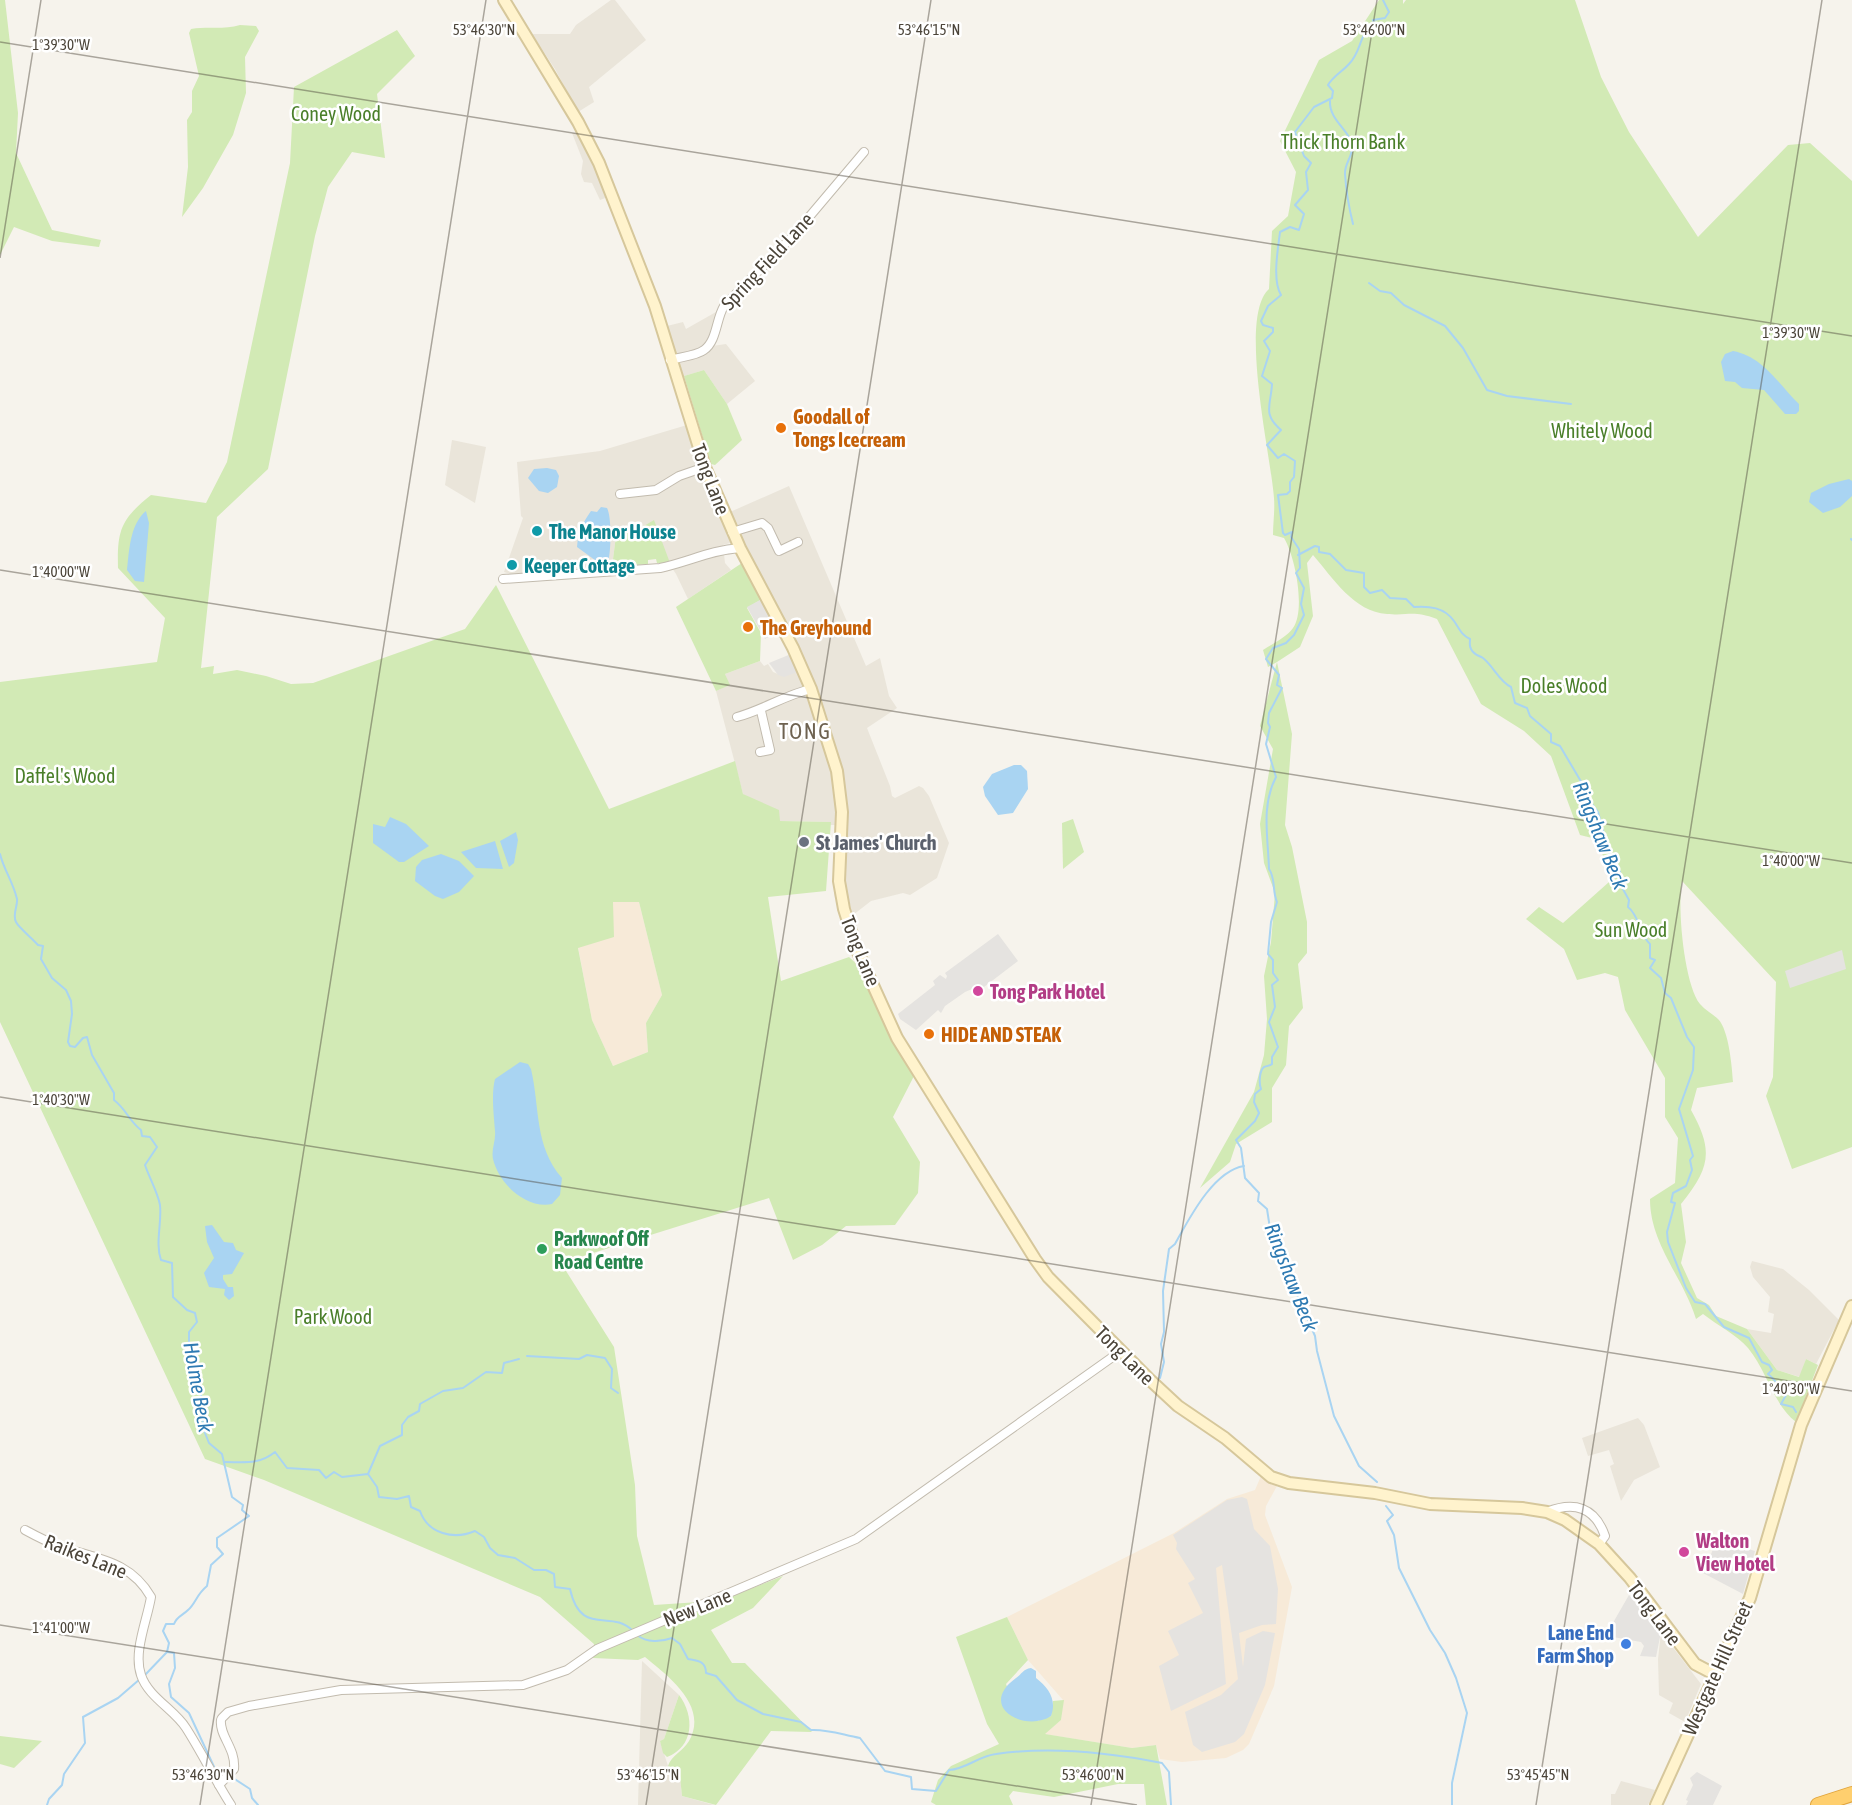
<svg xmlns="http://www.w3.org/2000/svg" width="1852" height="1805" font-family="'Asap Condensed',sans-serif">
<rect width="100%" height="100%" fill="#f6f3ec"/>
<g fill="#eae5da">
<path d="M611,0H615L646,40L589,87L594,102L578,112L555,69L532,34H570L576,25Z"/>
<path d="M572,133H577L588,153L608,197L600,200L592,183L584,182L581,174L583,161Z"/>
<path d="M716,312L722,315L712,346L726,344L755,381L727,404L704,370L681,377L667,326L683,322L686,329Z"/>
<path d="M697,422L709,462L730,512L789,486L866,666L880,658L889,696L897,708L867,728L890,786L892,796L895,798L919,786L923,788L929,796L949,843L937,878L910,895L903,893L871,901L853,915L848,896L835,898L834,891L837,825H830V822L780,821L743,794L716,691L729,685L725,674L760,661L764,666L768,664L773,672L783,676L799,670L730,543L723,545L725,563L731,570L688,599L676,574L644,526L617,528L612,567L595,566L591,571L516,576L504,572L523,518L521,516L517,462L600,451Z"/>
<path d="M452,440L486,447L475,503L445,485Z"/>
<path d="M1752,1261L1783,1269L1809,1290L1839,1320L1816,1364L1806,1359L1800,1377L1777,1370L1747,1329L1771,1333L1774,1314L1768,1312L1770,1297L1753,1277L1750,1267Z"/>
<path d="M1638,1418L1644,1425L1660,1467L1634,1480L1621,1501L1610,1466L1614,1464L1609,1450L1588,1456L1582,1438Z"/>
<path d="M1661,1632L1701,1684L1685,1722L1669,1713L1673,1703L1659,1695L1658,1659Z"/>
<path d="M642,1661L679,1695L664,1739L660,1741L668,1766L680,1777L682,1796L714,1805H638Z"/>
<path d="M1621,1781L1655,1790L1648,1805H1611V1794H1615Z"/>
</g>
<g fill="#f7ead8">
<path d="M586,902H639L662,995L646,1023L648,1052L613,1066L592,1020L578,947Z"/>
<path d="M1261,1476L1277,1486L1266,1506L1265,1515L1292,1587L1274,1686L1249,1744L1243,1750L1226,1758L1182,1762L1160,1759L1156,1745L1132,1748L1044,1734L1061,1720L1063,1700L1028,1660L1007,1617L1174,1533L1227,1499L1255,1490Z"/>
</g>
<g fill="#d2eab5" fill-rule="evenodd">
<path d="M0,0H5L18,113L16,153L52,230L101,240L99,247L52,241L14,227L0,255Z"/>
<path d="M1379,0H1403V4L1406,0H1575L1601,77L1629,132L1698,237L1788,145L1810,143L1852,181V1147L1792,1169L1766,1096L1773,1077L1776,982L1682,881C1677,906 1684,984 1700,1004C1705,1010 1713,1014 1718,1019C1729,1030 1732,1067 1733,1082L1697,1088L1691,1110C1714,1151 1710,1168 1681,1204L1686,1242L1681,1263L1697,1298L1709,1305L1716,1316L1747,1329L1777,1370L1799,1377L1806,1359L1818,1365L1796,1422C1773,1404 1767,1371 1748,1348C1737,1335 1717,1325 1703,1314L1696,1319C1683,1277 1650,1244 1650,1199L1675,1183L1678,1138L1665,1117V1078L1625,1010L1618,977L1605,973L1577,980L1564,949L1526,919L1539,907L1563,923L1609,882L1606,863L1596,839L1580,835L1551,756L1524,731L1481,704L1437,619C1412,610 1410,616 1387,614C1354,612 1333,578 1313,555L1307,563L1313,616L1300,647L1277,662L1292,734L1285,825L1292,847L1307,922V953L1298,964L1303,1008L1289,1026L1286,1065L1272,1088V1122L1236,1144L1230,1162L1200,1188L1254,1092L1264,1055L1267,1019L1264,976L1271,942L1275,893L1264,863L1260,824L1273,749L1260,726L1277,662L1268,667L1263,650C1272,644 1287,637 1293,628C1306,610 1295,556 1284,538L1273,535C1273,523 1275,510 1274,498C1271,456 1238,317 1269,289L1272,231L1288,216L1296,172L1280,141L1319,60L1352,41Z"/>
<path d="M240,25L256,26L259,31L245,57L246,93L233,135L203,188L182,217L188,167L187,120L192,112V91L199,76L189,33L191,29C208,26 224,30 240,25Z"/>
<path d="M397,30L415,56L377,94L385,158L352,152L328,187L315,236L268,469L217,517L201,668L214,666L213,674L237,670L266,676L291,684L313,683L465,629L496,585L609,809L735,761L743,794L779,810L780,821L831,822L826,891L768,897L781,981L849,957L861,968L891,1036L914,1076L893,1117L920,1162L918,1193L895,1225L846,1226L822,1245L793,1260L769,1198L561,1263L614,1347L635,1485L637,1536L654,1605L699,1602L702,1608L783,1576L753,1608L711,1630L732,1663H745L812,1732L771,1731L716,1805L682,1796L680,1777L668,1766C671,1756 683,1751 689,1741C709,1706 668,1676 645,1657L638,1660L593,1658L594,1644L540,1597L264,1480L205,1459L0,1022V682L157,662L165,618L118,568C117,530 121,519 151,495L206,503L227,462L290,163L294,87ZM613,902H639L662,995L646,1023L648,1052L613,1066L592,1020L578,948L614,937Z"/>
<path d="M704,370L727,404L742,440L715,465L711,464L684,376Z"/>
<path d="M654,520L670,563H657L656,559L648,560V564L612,567L617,528L644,526Z"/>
<path d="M742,563L762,599L747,608L761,633L760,661L725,674L730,685L716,691L676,607Z"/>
<path d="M1073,819L1084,852L1063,869L1062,823Z"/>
<path d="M1007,1617L1028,1660L1006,1684L1019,1719L1037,1721L1051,1716L1053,1701L1064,1700L1061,1720L1045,1734L1132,1748L1156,1745L1167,1805H1146L1144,1784H1118L1054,1797L1013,1791L1009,1796L1013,1805H936L931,1802L938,1780L951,1766L999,1744L987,1724L956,1637Z"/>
<path d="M679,1695C695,1716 694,1747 667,1757L663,1753L660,1741L664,1739Z"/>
<path d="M0,1736L42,1741L14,1768L0,1764Z"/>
</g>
<g fill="#e5e3e0">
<path d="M762,599L778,631L765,639L747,607Z"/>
<path d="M791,654L800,671L784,677L778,675L769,663Z"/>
<path d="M998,934L1018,961L980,990L977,987L965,992L945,1006L941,1013L938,1010L916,1030L900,1019L898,1014L935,985L933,981L940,975L946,979L947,976L945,973Z"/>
<path d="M1842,950L1846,969L1790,988L1785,971Z"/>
<path d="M1242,1497L1247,1499L1254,1529L1270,1546L1278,1589L1276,1624L1262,1625L1239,1633L1243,1667L1246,1639L1263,1631L1275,1633L1265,1685L1244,1734L1235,1742L1202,1752L1193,1745L1185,1712L1221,1695L1238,1679L1222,1565L1216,1568L1226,1684L1171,1711L1159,1666L1179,1655L1168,1631L1203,1613L1188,1583L1195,1579L1176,1549L1177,1543L1173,1535L1227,1500Z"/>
<path d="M1717,1540L1755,1551L1743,1594L1703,1573Z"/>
<path d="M1629,1595L1661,1632L1656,1657L1640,1656L1644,1646L1641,1642L1613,1637L1614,1621Z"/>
<path d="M1697,1772L1722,1786L1713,1805H1686L1688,1801L1686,1800L1693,1785L1690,1778Z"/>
</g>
<g fill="#a9d4f2">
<path d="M1733,351C1764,357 1778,384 1799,404V411L1796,414H1785L1764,390L1742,388L1735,382L1725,381L1721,362L1725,354Z"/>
<path d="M547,468L556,470L559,476L557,487L548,493L539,491L528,478L534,469Z"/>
<path d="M1849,479L1852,481V496L1840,507L1823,513L1809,502L1811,493L1829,484Z"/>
<path d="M601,507L607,508C612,517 611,552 608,562L599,563L577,547C578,533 583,522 591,511L597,512Z"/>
<path d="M146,511L149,523L144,582L135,581L127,570C129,551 130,524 146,511Z"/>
<path d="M1014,765H1021L1027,771L1028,789L1013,813L998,815L985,796L983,787L992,774Z"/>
<path d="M390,817L406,824L429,846L404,862H399L373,843V824L385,827Z"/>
<path d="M516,832L518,840L514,863L509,867L500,841Z"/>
<path d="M495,841L503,869L476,868L461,852Z"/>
<path d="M441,854L459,861L474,876L459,892L443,899L435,896L415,881L416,867L422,860Z"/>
<path d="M520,1062L528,1064L531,1069C540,1107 534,1146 562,1178L560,1195L552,1204C526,1209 499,1184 493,1159C491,1149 496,1141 495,1131C494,1116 491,1094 495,1079Z"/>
<path d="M212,1225L224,1242L233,1243L236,1250L244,1253L232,1274L223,1275V1279L228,1287H233L234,1296L229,1300L224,1295L225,1289L209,1287L204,1273L214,1258L207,1242L205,1226Z"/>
<path d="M1031,1668L1036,1671V1678C1049,1688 1057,1700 1051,1716C1026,1733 976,1707 1016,1678C1022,1674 1023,1669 1031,1668Z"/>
</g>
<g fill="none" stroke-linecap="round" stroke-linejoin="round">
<g stroke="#a9d4f2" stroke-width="2">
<path d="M1330,101C1329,117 1344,127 1350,139C1357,153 1344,162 1345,174C1346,190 1349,208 1353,224"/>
<path d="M1369,283L1380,291L1391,293L1404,305L1445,326L1463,348L1487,390L1507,396L1571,404"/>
<path d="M1851,539L1852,540"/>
<path d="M1298,555L1315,546L1319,547V552L1330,554L1346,570L1364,573V587L1370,593L1382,590L1390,598L1406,599L1414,607C1429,606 1444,607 1454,621C1459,628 1461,635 1470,639C1470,644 1469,645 1471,649C1474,655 1478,655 1483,658C1494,667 1499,681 1511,687L1515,703L1527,708L1530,716L1551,734V742L1560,746L1589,795V800L1598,812L1608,850L1620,872L1619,882L1629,900L1628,907C1639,915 1641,937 1650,944V958L1655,960L1650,968L1661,978L1665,993L1671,998L1687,1037L1694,1047L1693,1070L1679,1109L1693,1156L1690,1160L1692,1170L1686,1186L1673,1193L1671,1202L1675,1203L1667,1232L1668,1242L1686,1288L1695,1302L1705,1304L1724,1327L1749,1338L1762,1362L1769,1365L1772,1370L1768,1374C1772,1377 1785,1392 1786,1395L1781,1404L1793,1407L1796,1412"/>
<path d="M0,854C4,870 13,882 17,899C18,906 12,914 16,922C19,928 32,938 38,945L43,946L41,959L52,978L66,990L71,1001L72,1014L68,1042L70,1046L75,1047L83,1038L87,1037L92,1055L114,1093V1100C126,1109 129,1121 141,1130L142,1136L150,1137L157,1147L145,1165C149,1177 158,1193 160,1205C162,1223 155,1243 161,1260L172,1263L173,1297L187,1310L195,1313L197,1322L189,1332V1345L194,1378L201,1395L203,1428L209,1443L222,1454L232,1497L243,1505L242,1510L249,1516L217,1538V1547L223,1554L211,1565L207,1586C196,1595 196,1603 188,1610C182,1616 177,1616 174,1624H166L163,1631L169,1643L167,1652L144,1676"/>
<path d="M527,1356L579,1359L587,1355L605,1358L612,1369L611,1388L618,1393"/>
<path d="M1160,1378L1164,1362L1161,1344L1164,1332L1163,1291L1169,1249L1175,1244C1189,1219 1213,1171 1244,1166"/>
<path d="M225,1462C244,1462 259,1465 275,1452L287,1468L319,1470L326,1478L334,1472L342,1477L368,1474L377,1487L379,1497L397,1499L409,1496L411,1507L420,1511C428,1534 454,1540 475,1531L484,1537L490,1548L498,1555L515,1558L534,1570H546L554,1574L555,1587L570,1589C581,1638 611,1608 633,1631"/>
<path d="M368,1474L380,1446L402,1435V1425L408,1417L419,1411L420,1404L443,1391L463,1388L486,1372L502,1373L504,1363L519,1359"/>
<path d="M1377,1482L1359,1466L1334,1416L1317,1351L1315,1336L1298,1297L1290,1267L1285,1263L1271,1235L1267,1209L1258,1201L1259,1193L1245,1178L1241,1148L1236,1140L1255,1121L1259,1113L1254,1102L1255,1094L1261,1089C1259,1084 1259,1071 1264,1067C1266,1066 1270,1066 1272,1064V1057L1278,1047L1269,1022L1275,1007L1272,985L1278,980L1273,973V960L1268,954L1271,922L1277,902C1272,891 1276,879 1269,869C1268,836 1261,806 1276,777L1266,744L1270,727L1268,723L1269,713L1282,688L1277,685L1279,675L1266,659L1273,648L1286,643L1294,635L1304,615L1301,604L1304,588L1296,573L1300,568L1299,549L1291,537L1292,532L1285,535L1283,533L1278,495L1287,494L1290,491V482L1294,477L1295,461L1284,454L1278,458L1267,445L1281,430C1262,414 1271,405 1272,384L1262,376L1270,351L1264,341L1273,332V328L1263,325L1261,321L1268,306L1281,295C1272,280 1278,249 1280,232L1290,227L1299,230L1304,214L1295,205L1308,190L1306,172L1311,163L1304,156L1295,132L1314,107L1332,98L1333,91L1328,85C1333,76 1343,71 1349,64C1358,55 1359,44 1364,35L1375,32L1376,27L1373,20L1385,18L1389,12L1383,0"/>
<path d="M1386,1506L1393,1515L1387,1521L1394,1535L1399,1568L1430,1630L1445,1653L1456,1678L1467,1713L1452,1783V1805"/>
<path d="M637,1635C647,1643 661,1642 672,1638L680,1644L688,1659C698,1661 706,1661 706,1673L716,1676L737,1700L763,1714L801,1722L811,1730C828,1729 843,1735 860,1738L885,1771L911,1777L912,1789L936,1791L949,1770C967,1769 978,1756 996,1754C1051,1746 1107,1752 1162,1763L1169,1772L1171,1805"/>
<path d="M167,1652L174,1653L175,1668L169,1684L171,1697L189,1713L216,1771L225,1774"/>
<path d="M230,1776L250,1789L252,1798L258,1805"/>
<path d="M47,1805L49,1799L62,1785L64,1774L85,1743L83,1717L118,1698L140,1679"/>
</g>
<defs>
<g id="street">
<path d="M670,360C680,357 696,356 704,350C717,341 716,319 724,306L793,236L864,152"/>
<path d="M620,494L656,490L679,476L705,467"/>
<path d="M732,532L762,523L768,528L779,551L798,542"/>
<path d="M503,579L660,568C688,562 711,550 740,548"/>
<path d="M737,717C763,710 785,695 811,689"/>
<path d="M760,752L770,750L761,711"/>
<path d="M1547,1512C1574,1501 1595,1507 1605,1536L1599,1544"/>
<path d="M25,1530C36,1536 47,1542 59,1546C96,1559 130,1560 151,1597C147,1621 133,1652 141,1675C148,1697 175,1710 186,1728C202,1753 215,1780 231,1805"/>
<path d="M222,1718L228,1712L249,1706L341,1690L523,1685L567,1670L597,1649L856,1539L1121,1351"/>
<path d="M219,1785L234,1769C236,1748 219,1736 221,1720"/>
</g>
<g id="secondary">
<path d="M504,0L578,122L599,163L655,306L705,467L740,548L793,648L811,689L837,771L842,812L839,881L844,909L857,950L897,1038L1035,1259L1048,1277L1150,1380L1178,1406L1225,1438L1271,1477L1289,1483L1375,1493L1430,1504L1522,1508L1547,1512L1565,1520L1599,1544L1630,1578L1695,1664L1716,1675"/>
<path d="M1656,1805L1750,1598L1801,1425L1852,1306"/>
</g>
<path id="highway" d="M1818,1805L1852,1794"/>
</defs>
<use href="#street" stroke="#c2bbae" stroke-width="10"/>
<use href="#secondary" stroke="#d6c79b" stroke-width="14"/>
<use href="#highway" stroke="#e0a43c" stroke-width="16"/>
<use href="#street" stroke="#fff" stroke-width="8"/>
<use href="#secondary" stroke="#fff3cd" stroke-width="10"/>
<use href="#highway" stroke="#ffcf6e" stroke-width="14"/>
</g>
<path fill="none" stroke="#4b4439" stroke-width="1.5" stroke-opacity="0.45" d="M0,42L1852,336M0,258L41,0M0,570L1852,863M0,1097L1852,1391M0,1625L1137,1805M200,1805L486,0M646,1805L931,0M1091,1805L1377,0M1536,1805L1822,0"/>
<g fill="#e8710a" stroke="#fff" stroke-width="2">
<circle cx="781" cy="428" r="6"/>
<circle cx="748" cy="627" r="6"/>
<circle cx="929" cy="1034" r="6"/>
</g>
<g fill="#0f9aa8" stroke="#fff" stroke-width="2">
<circle cx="537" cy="531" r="6"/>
<circle cx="512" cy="565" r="6"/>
</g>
<circle fill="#6b7280" stroke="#fff" stroke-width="2" cx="804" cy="842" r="6"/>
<g fill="#d1479c" stroke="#fff" stroke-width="2">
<circle cx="978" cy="991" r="6"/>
<circle cx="1684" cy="1552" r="6"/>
</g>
<circle fill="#2e9e5b" stroke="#fff" stroke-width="2" cx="542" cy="1249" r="6"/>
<circle fill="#3f7fe0" stroke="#fff" stroke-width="2" cx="1626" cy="1644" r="6"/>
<g text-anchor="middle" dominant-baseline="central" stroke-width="5" stroke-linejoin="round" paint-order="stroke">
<g font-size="20" fill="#4a7f2a" stroke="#fff">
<text x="336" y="113">Coney Wood</text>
<text x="1343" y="141">Thick Thorn Bank</text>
<text x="1602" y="430">Whitely Wood</text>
<text x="1564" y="685">Doles Wood</text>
<text x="65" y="775">Daffel's Wood</text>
<text x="1631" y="929">Sun Wood</text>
<text x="333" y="1316">Park Wood</text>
</g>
<g font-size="20" fill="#4b4439" stroke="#fff">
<text transform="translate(767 261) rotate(-47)">Spring Field Lane</text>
<text transform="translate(711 479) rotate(69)">Tong Lane</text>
<text transform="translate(861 951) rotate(68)">Tong Lane</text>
<text transform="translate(1125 1355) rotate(45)">Tong Lane</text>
<text transform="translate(86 1556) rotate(22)">Raikes Lane</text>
<text transform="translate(697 1607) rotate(-22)">New Lane</text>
<text transform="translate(1655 1613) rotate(53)">Tong Lane</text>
<text transform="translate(1717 1668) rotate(-66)">Westgate Hill Street</text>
</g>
<g font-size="20" font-weight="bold" fill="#c56008" stroke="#fff" text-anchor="start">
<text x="793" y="416">Goodall of<tspan x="793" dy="23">Tongs Icecream</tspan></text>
<text x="760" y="627">The Greyhound</text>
<text x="941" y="1034">HIDE AND STEAK</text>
</g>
<g font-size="20" font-weight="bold" fill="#0d838f" stroke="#fff" text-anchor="start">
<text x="549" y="531">The Manor House</text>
<text x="524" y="565">Keeper Cottage</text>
</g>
<g font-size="20" font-weight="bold" fill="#5b616d" stroke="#fff" text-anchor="start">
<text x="816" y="842">St James' Church</text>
</g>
<g font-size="20" font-weight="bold" fill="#b23c85" stroke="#fff" text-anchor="start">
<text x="990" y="991">Tong Park Hotel</text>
<text x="1696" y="1540">Walton<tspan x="1696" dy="23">View Hotel</tspan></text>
</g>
<g font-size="20" font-weight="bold" fill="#27864d" stroke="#fff" text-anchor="start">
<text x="554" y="1238">Parkwoof Off<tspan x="554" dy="23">Road Centre</tspan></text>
</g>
<g font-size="20" font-weight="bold" fill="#366cbe" stroke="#fff" text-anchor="end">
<text x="1614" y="1632">Lane End<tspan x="1614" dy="23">Farm Shop</tspan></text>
</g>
<g font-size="21" font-style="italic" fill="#2e7ab2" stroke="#fff">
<text transform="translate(1601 835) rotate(68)">Ringshaw Beck</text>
<text transform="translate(1292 1277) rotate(69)">Ringshaw Beck</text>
<text transform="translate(199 1387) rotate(80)">Holme Beck</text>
</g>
<g font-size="22" letter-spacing="1.5" fill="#6e6250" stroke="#fff">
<text x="805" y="731">TONG</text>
</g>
</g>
<g font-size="15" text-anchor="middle" fill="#4b4439" stroke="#fff" stroke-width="5" stroke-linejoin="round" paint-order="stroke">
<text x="484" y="35">53°46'30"N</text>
<text x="929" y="35">53°46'15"N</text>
<text x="1374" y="35">53°46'00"N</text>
<text x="61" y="50">1°39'30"W</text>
<text x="1791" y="338">1°39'30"W</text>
<text x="61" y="577">1°40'00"W</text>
<text x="1791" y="866">1°40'00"W</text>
<text x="61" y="1105">1°40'30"W</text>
<text x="1791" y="1394">1°40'30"W</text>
<text x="61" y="1633">1°41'00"W</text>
<text x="203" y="1780">53°46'30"N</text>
<text x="648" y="1780">53°46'15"N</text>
<text x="1093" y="1780">53°46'00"N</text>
<text x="1538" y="1780">53°45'45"N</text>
</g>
</svg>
